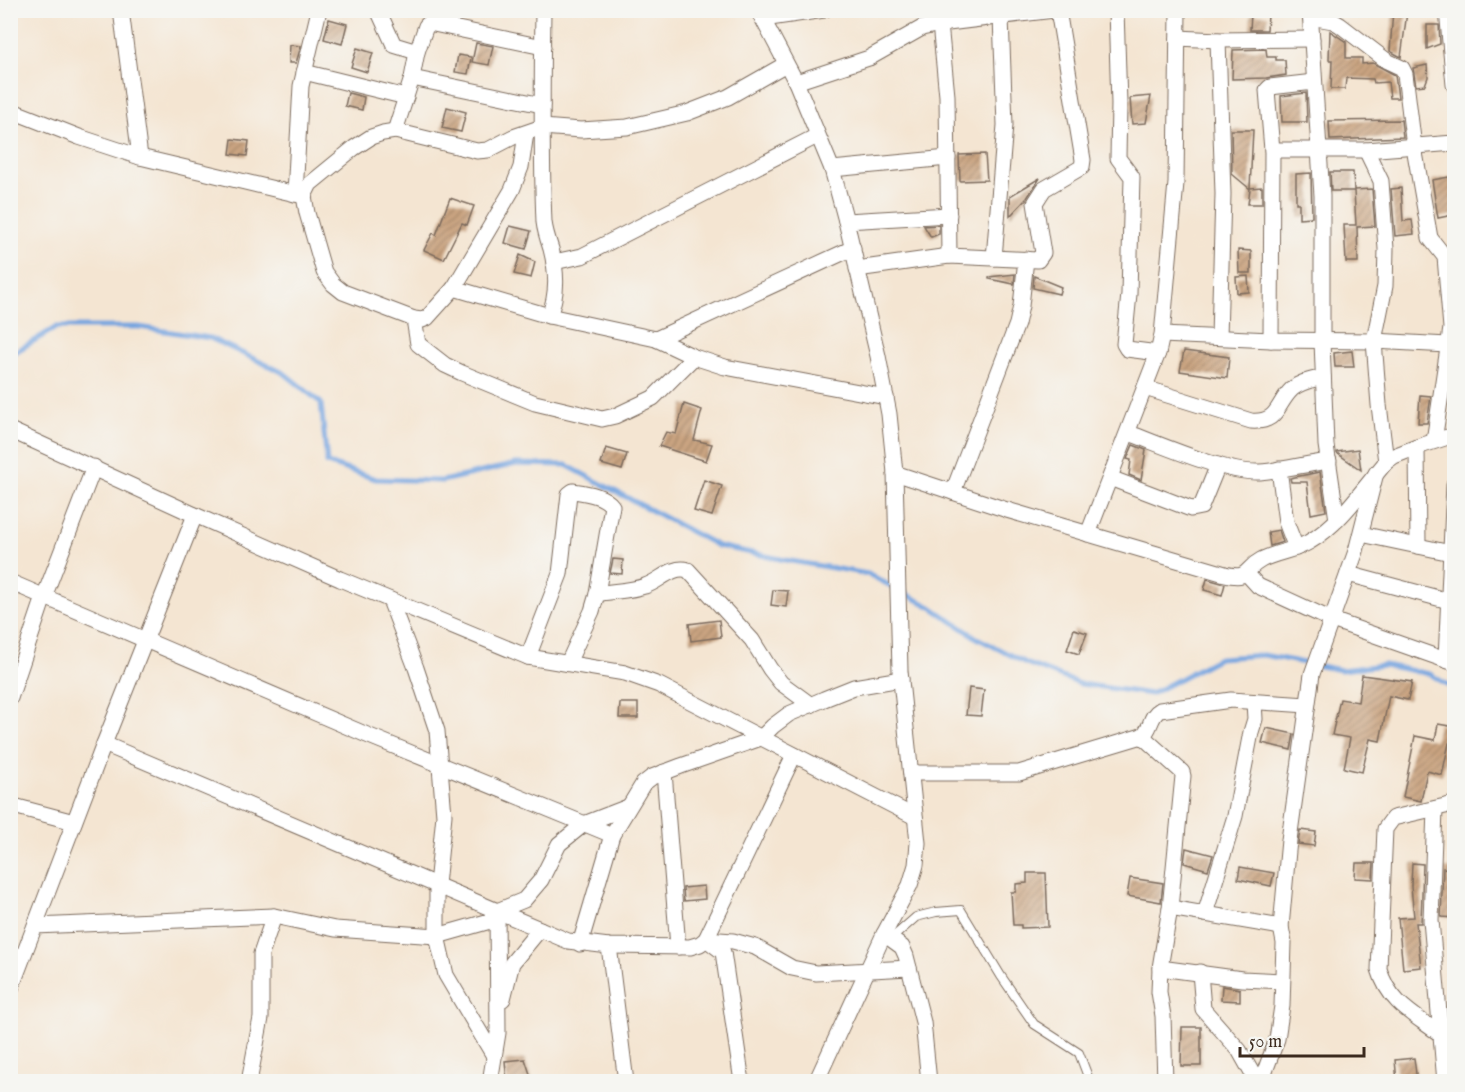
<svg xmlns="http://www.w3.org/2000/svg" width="1465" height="1092" font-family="'IM FELL English',serif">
<defs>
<pattern id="building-hatch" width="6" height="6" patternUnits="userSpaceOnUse" patternTransform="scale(1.5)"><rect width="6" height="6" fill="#caa481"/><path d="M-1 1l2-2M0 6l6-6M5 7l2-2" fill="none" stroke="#a58669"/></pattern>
</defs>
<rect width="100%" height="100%" fill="#f6f6f2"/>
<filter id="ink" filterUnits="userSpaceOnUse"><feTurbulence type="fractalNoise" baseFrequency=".0167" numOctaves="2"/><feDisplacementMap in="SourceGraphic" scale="12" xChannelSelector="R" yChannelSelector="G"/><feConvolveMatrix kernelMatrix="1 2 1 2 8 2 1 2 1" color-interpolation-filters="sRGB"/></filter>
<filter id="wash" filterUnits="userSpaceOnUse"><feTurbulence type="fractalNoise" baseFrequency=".008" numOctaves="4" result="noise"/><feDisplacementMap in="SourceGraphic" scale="24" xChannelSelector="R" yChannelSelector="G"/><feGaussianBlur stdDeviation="1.35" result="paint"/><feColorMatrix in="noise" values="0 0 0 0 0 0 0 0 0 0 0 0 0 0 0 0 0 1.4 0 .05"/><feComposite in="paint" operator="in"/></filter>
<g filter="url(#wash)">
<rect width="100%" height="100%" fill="#f4e5d2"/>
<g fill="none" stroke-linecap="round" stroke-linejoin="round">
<path stroke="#76a4df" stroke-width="5" d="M10,355L57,327H139L210,338L284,373L321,403L327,463L376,479L442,481L516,464L566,465L718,546L785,560L868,574L931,607L977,638L1026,663L1080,684L1151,694L1219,658L1263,655L1341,670L1384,665L1430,674L1454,689"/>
</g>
<g id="blocks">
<g fill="url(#building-hatch)">
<path d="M1393,10L1407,12L1401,57L1390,51Z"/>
<path d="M1251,14L1268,15L1267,30H1250Z"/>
<path d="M329,19L347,24L342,44L324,39Z"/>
<path d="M1427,25H1439L1440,44L1427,49Z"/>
<path d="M1330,31L1346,42V58H1362V64L1373,63L1395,75L1398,98H1390L1388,82L1374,83L1373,79L1346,78L1345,89H1331L1332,60H1329Z"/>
<path d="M476,43L493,46L489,65L472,62Z"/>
<path d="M290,45L301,46L296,63H289Z"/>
<path d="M357,48L373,53L367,72L351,67Z"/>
<path d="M1266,49L1267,57H1276V60H1285L1286,75L1266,78L1232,79L1233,50Z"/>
<path d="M458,55L471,57L468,74L455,72Z"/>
<path d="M1427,65L1428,77L1425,85L1416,86L1413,68Z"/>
<path d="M348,93L364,97L362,110L345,106Z"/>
<path d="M1306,93L1307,122H1282L1281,96Z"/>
<path d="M1151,96L1146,123L1132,124L1130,98Z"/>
<path d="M447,107L466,112L461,132L442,128Z"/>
<path d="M1401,120L1403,137L1330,140L1329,121Z"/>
<path d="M1231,130H1253L1250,188L1262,187V204H1248L1250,189L1232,174Z"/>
<path d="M232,139L249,141L247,156L230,154Z"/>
<path d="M985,154L987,180L960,181L959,155Z"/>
<path d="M1330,172H1353L1354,190L1372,189L1375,226L1357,227L1358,262H1346L1344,225H1356L1354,191H1331Z"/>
<path d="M1311,173L1312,217L1299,218V203H1296V174Z"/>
<path d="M1455,176L1453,215L1438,218L1432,180Z"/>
<path d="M1040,178L1027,198L1010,216V196Z"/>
<path d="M1401,188L1403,221L1412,220L1414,234L1395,236L1391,189Z"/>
<path d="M450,198L474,206L467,225L462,223L444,259L424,250L433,233L436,235Z"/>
<path d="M939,225V234L931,237L924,226Z"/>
<path d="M510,226L531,231L526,249L505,243Z"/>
<path d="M1238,250L1251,251V273H1239Z"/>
<path d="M520,255L535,262L531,278L514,274Z"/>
<path d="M1015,274L1014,284L989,279V277Z"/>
<path d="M1034,276L1061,287L1059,294L1033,288Z"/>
<path d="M1248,276L1249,292L1237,293L1236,277Z"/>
<path d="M1184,351L1229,357L1227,378L1180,371Z"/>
<path d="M1352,351L1354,367H1335L1334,353Z"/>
<path d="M1420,395L1431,396L1427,423H1418Z"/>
<path d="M684,404L702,410L694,440L712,444L706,461L659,446L666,432L676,434Z"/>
<path d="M1133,445L1146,450L1141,480L1129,475L1131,460L1127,459Z"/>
<path d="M606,448L627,454L622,470L601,464Z"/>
<path d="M1358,449L1361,470L1337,453V452Z"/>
<path d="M1320,472L1326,511L1311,514L1307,482H1291L1290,478Z"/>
<path d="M704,480L722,486L712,516L694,511Z"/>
<path d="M1279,530L1283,542L1270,546L1268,532Z"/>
<path d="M613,559L623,560L622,574L610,573Z"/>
<path d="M1207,579L1225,584L1222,595L1204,590Z"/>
<path d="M773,590L788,591L786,607L771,605Z"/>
<path d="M719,620L721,637L691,641L689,624Z"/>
<path d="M1074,629L1087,633L1079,654L1067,650Z"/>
<path d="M1362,675L1412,682L1408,700L1389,696L1380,741L1370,739L1362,772L1344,768L1350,738L1332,735L1340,699L1358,702Z"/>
<path d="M969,688L984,690L981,716L966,715Z"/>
<path d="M620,703H638V718H619Z"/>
<path d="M1438,724L1455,727V744L1449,743L1442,775L1427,771L1421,801L1403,797L1415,736L1435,740Z"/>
<path d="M1266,728L1294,734L1291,750L1262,743Z"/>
<path d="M1300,830L1316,832L1314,846L1298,844Z"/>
<path d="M1186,848L1213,855L1208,870L1184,863Z"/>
<path d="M1356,863H1374L1373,879L1355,878Z"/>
<path d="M1412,863L1423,864L1421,923H1416L1421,967L1403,969L1398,918L1414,917L1411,886Z"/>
<path d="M1240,867L1274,873L1271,886L1238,879Z"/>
<path d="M1443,868L1455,869V918L1441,917Z"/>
<path d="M1027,873H1046L1048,927L1021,928V925H1013L1011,892H1016V884L1027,883Z"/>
<path d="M1130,878L1163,883L1161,902L1127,896Z"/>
<path d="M704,886L705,899L684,901L683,888Z"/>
<path d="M1222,986L1240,989V1001L1221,1000Z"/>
<path d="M1182,1027H1201V1066H1181Z"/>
<path d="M1414,1058L1417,1082H1397L1395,1060Z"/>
<path d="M525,1059L532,1080L507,1082L505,1061Z"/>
</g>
</g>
</g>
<g filter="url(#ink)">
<use href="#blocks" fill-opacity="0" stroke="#7c6b5d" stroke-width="1.5"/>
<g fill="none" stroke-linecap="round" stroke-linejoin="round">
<defs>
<path id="lane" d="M891,939L916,917L936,912L961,910L1001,976L1034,1024L1079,1053L1090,1082"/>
<g id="street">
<path d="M121,10L140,157"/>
<path d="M378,10L394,45L417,52"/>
<path d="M543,10C542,81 541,152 544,222C545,231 548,240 551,249C557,272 558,293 549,316"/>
<path d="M758,10L796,82L832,169L846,221L878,356L889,414L895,473L900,671L918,843L916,865L910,885L884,934L816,1082"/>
<path d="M1116,10L1119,104L1118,158L1132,177L1129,294L1124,344L1127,349L1158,353"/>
<path d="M1310,10L1322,196V341L1326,445L1337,520"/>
<path d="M1447,10L1454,85"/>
<path d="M1310,17L1333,21L1340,25L1387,61L1402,68L1405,74L1414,147L1430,238L1445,257L1451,328L1434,441"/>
<path d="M763,19L824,10"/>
<path d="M940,24L947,96L949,256"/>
<path d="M1178,38L1218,40L1312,39"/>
<path d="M1218,40L1223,194L1219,337"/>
<path d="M304,72L406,97"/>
<path d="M412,78L542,105"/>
<path d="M796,82L869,58L922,28L940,24L1054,10"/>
<path d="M10,110L79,137L140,157L304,196"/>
<path d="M395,131L412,78L417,52L426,26L429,23L543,47"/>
<path d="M526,133L521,167L512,190L454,288L427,318L422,320L414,319L343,292L333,284L324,272L307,213L304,196L310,184L354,148L371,137L383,133L395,131L477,151L488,150L513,137L542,127L581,130L627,127L687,113L728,97L786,64"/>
<path d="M1272,150H1366L1454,143"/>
<path d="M1366,150L1381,181L1386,249L1385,286L1374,341L1379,405L1386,462"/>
<path d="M832,169L948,158"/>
<path d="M295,194L301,86L319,10"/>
<path d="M846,221L949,215"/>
<path d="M994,258L1005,125L1001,17"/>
<path d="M554,262L582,256L817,136"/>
<path d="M857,269L949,256L1038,260L1043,253L1035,203L1044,189L1082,167L1083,160L1058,10"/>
<path d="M454,288L549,316L656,339L694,357L725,367L886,397"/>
<path d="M414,319L418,344L445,365L462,373L535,403L602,419L615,416L653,398L694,357"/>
<path d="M1162,335L1271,340L1374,341L1448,345"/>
<path d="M656,339L853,248"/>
<path d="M1271,340L1272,150L1267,90L1270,87L1314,82"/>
<path d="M1145,388L1251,421C1279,423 1276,404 1292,389C1301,381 1313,380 1323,377"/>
<path d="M10,430L195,515L104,744L10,991"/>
<path d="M1129,433C1162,445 1227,474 1260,472C1283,470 1306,464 1329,461"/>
<path d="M1417,447L1418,546"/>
<path d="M1279,469L1286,522L1296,548"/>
<path d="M895,473L1007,510L1225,574C1250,580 1244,569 1261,560C1276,552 1294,551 1309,542C1339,525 1363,489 1386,462L1394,456L1417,447L1454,435"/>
<path d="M1110,478L1191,509L1201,507L1218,465"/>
<path d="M953,492L1017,324L1021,306L1026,259"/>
<path d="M195,515L340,579L528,657L625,673L659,685L915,817"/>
<path d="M1088,534L1158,353L1162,335L1176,183L1178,10"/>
<path d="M1361,534L1451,553"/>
<path d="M1247,574L1258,586L1332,620L1454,663"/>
<path d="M1348,574L1449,601"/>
<path d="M10,582L367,735L612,835"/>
<path d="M597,594C612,591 630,591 645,586C659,582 672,565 688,570L752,640L770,669L781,683L811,705"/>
<path d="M390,600L416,668L437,731L444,815L437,885V936L446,975L494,1056"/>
<path d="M528,657L560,574L569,494L573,491C586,493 604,495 612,506L597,594L592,611L568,663"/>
<path d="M1446,660L1454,484"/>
<path d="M10,698L44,597L94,467"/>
<path d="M1142,736L1182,772L1183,776L1170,908L1160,968L1159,992L1163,1016L1165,1082"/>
<path d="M104,744L568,941L609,946L690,947L700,944L706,939L794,755"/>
<path d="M664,772L678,947"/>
<path d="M911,773H1019L1142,736C1152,729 1149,716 1160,710L1231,700L1307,705"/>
<path d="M10,805L74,822"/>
<path d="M1435,809L1431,920L1445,1082"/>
<path d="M1170,908L1281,927"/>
<path d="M1205,914L1235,816L1251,732L1255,719L1254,702"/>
<path d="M35,926L274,916L335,929L437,936L490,921L497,911L524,900L541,880L559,844L584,824L628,807"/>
<path d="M884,934L902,947L906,956L923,1022L929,1082"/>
<path d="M706,939L733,941L755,947L792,968L816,973L909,968"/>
<path d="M706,939L723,952L742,1082"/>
<path d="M580,944L612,835L643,784L652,777L681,766L761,738L773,726L789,714L824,699L854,687L901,679"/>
<path d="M609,946L626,1082"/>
<path d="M1160,968L1242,979L1282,981"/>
<path d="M1200,972L1203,1009L1239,1050L1257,1082"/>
<path d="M503,999L512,963L540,929"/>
<path d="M1440,1034C1413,1014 1389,1003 1379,969L1385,829L1393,818L1454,804"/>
<path d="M249,1082L261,1018V954L274,916"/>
<path d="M490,1082L498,1033L497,911"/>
<path d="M1261,1082L1277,1039L1282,1006L1284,943L1281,927L1289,840L1312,674L1356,551L1376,473"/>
</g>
</defs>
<use href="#lane" stroke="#7c6b5d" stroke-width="10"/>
<use href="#street" stroke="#7c6b5d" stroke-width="17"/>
<use href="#lane" stroke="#fff" stroke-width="8"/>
<use href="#street" stroke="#fff" stroke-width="15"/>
</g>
</g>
<rect width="1465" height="1092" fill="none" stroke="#f6f6f2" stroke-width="36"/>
<path d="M1240 1047v9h124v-9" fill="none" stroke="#3b2a1e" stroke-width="3"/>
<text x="1249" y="1047" font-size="18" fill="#3b2a1e" stroke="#f6f6f2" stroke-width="4.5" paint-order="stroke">50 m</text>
</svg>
